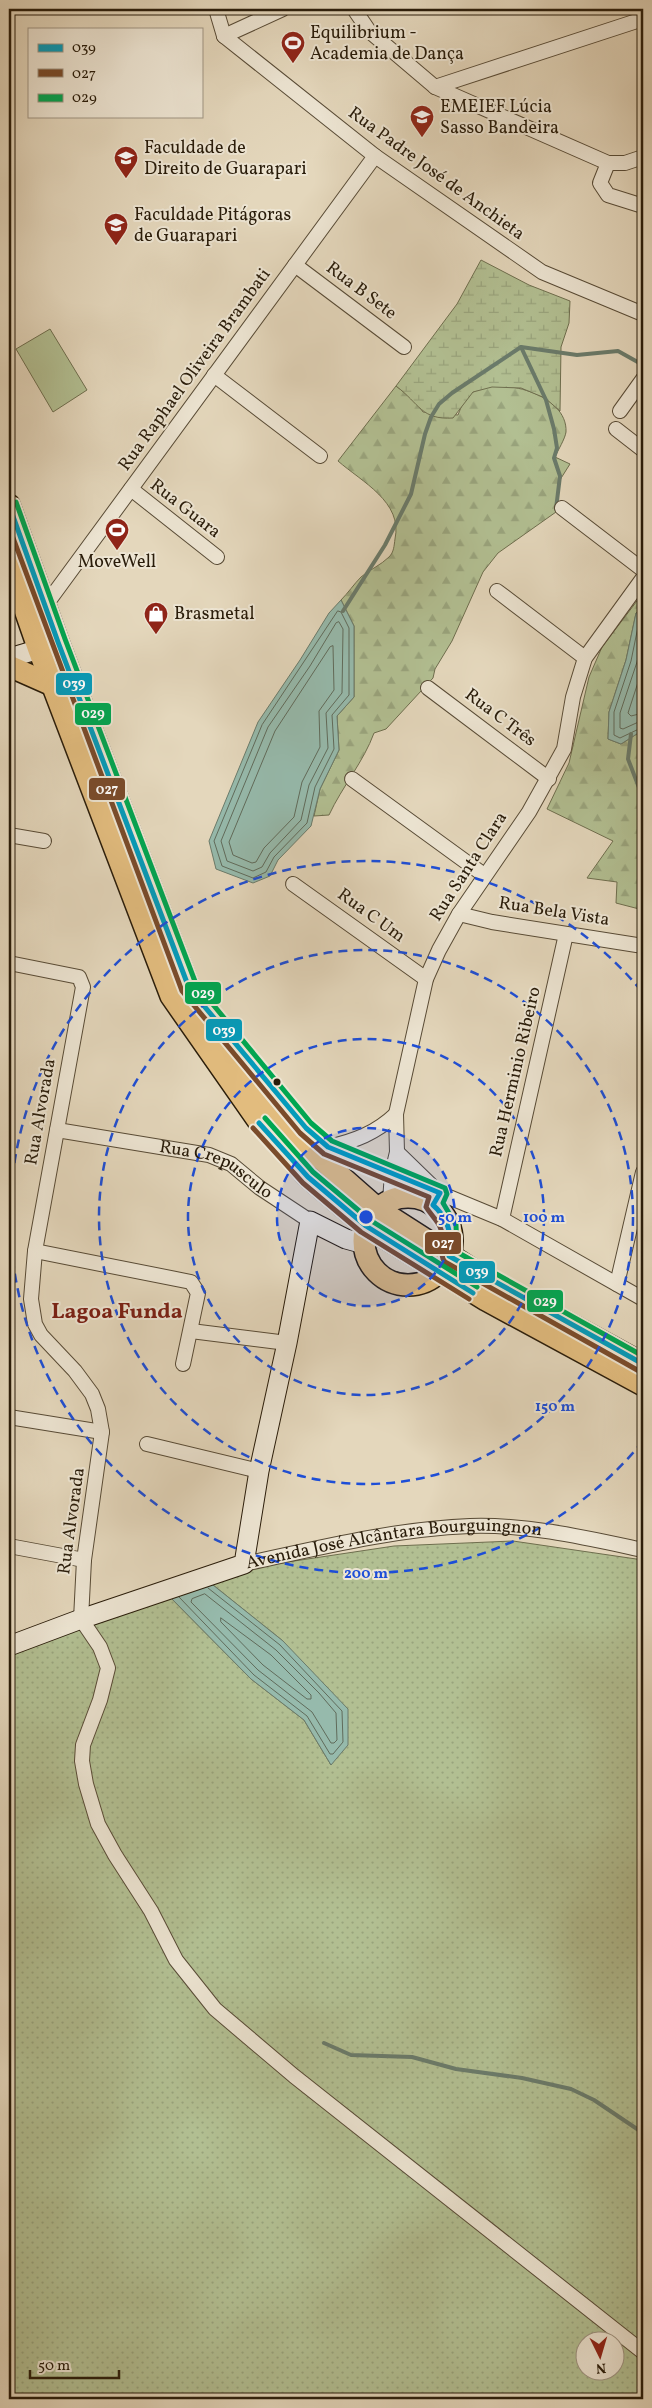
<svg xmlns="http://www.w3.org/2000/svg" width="652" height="2408" font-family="Vollkorn,serif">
<defs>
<pattern id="green-dots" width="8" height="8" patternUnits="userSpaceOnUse" patternTransform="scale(1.25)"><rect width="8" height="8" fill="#b2bf92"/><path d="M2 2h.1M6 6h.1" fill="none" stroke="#99a47d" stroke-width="1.8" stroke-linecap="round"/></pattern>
<pattern id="forest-firs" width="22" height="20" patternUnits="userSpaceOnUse" patternTransform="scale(1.25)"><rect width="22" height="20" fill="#b2bf92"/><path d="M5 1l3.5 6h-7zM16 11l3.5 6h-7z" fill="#99a47d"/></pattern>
<pattern id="wetland-marsh" width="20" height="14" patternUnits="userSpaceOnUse" patternTransform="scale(1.25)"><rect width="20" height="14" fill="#b2bf92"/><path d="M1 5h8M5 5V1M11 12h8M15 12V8" fill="none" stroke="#99a47d"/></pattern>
</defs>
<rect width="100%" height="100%" fill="#e4d7bc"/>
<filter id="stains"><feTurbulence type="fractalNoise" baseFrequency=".004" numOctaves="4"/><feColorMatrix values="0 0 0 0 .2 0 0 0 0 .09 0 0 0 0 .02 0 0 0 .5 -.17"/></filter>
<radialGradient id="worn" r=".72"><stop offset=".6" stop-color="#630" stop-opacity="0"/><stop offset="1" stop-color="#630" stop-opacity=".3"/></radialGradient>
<path fill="url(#green-dots)" stroke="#6e6e4e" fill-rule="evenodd" d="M513,1541L643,1560V2399H9V1654L168,1595L251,1679L304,1720L331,1765L283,1641L208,1581L261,1566L394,1546ZM584,2340H614V2370H584Z"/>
<g fill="url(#forest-firs)" stroke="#6e6e4e">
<path d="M396,386L414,400L423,412L458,415C461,407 465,397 473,392C500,376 568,394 566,432C565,439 558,450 555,457L570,464L558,483L556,512L498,553L483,572L452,641L435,669L433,678L386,729L374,733C364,761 342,787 329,815L314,816L320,789L339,750L337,716L354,697V626L341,600C348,593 354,584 361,577C369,570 381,565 389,557C394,552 394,546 395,539C403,502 362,482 338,461Z"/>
<path d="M643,593V610L636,613L626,660L609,712L608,739L621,744L643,730V910L616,903L617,882L587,878L613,841L547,809L569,763L589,677L602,647Z"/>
</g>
<path fill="url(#wetland-marsh)" stroke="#6e6e4e" d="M481,260L529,285L570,301L569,323L561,347L560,411L545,398L521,388L492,387L473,392L453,418C421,420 420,404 396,386L457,304Z"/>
<path fill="#b2bf92" stroke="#6e6e4e" d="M50,329L87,390L53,412L16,349Z"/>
<g fill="#96baac" stroke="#6a7b6b">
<path d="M341,600L354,626V697L337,716L339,750L320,789L311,826L278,860L270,876L253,883L216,869L209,841L258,722L300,660L329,613Z"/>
<path d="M643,610V730L621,744L608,739L609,712L626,660L636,613Z"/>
<path d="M208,1581L283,1641L348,1709V1745L331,1765L304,1720L251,1679L168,1595Z"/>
</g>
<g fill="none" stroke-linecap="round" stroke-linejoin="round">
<g stroke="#606b5b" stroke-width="1">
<path d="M338,611L341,612L349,628V695L332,715L334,749L315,787L307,823L274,857L266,872L253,878L222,866L214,841L262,725Z"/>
<path d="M643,615L640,617L631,661L614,712V735L620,738L643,727"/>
<path d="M339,622L343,629L342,693L326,713L328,748L309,785L301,820L270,853L262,867L253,871L227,861L221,841L268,727L310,666L336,623Z"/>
<path d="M643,632L637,662L620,713V728L623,729L643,720"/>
<path d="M333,646L334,690L319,711L320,747L302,782L294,817L264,848L256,862L252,863L233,855L229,842L275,731L330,647Z"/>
<path d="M643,667L628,713L631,716L643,713"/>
<path d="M205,1594L276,1650L319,1693L336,1713L337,1740L334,1743H331L312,1712L258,1670L191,1602L192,1599Z"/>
<path d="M179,1597L254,1675L307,1716L330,1754H333L343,1742L342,1711L280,1645L208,1588"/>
<path d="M221,1618L271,1655L311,1695V1699H307L263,1665L221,1622Z"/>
</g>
<g stroke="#6a7b6b" stroke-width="4">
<path d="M521,347L546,400L554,429L557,448L554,458L560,476L556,509"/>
<path d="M343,611L385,545L411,494L425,434L431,417L439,404L452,393L521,347L577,355L618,351L643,365"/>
<path d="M631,734L628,759L643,798"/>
<path d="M324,2043L351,2055L412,2057L456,2069L522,2078L571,2089L594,2100L643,2133"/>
</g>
<defs>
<g id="street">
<path d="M216,9L224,36"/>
<path d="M354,9L369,31L435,87L608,163H625L643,157"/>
<path d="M224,36L375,156L542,272L643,314"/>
<path d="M224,36L283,9"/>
<path d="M435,87L643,19"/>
<path d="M608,163L600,183L608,195L643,206"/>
<path d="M295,265L404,347"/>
<path d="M214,375L320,456"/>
<path d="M620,411L643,379"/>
<path d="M616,429L643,450"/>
<path d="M131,489L217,557"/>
<path d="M562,508L643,570"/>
<path d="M497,591L585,658"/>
<path d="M45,606L375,156"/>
<path d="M428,688L549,779"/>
<path d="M352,779L484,875"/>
<path d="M9,835L44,841"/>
<path d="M293,884L426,979"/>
<path d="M459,914L492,922L643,946"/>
<path d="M9,963L79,977L83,987L35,1251L31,1299L35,1324L41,1335L75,1371L92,1394L98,1409L102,1432L84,1560L81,1619L100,1647L108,1668L100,1700L83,1745L82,1761L86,1784L98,1824L115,1855L151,1911L176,1960L215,2009L294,2076L643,2352"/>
<path d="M233,1040L306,1128L328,1147L502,1219L643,1299"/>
<path id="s1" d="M57,1130L209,1155L231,1164L260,1188L310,1221"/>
<path d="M328,1147C355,1141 376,1133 396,1114"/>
<path d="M397,1152L432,1186"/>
<path d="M390,1201L392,1173L397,1152L396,1114L426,979L439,950L459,914L529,812L564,749L573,697L585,658L643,578"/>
<path d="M502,1219L566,934"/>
<path d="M35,1251L191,1282L198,1293L183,1364"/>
<path d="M617,1284L643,1172"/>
<path d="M191,1331L287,1343"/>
<path d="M9,1417L102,1432"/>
<path d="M147,1444L259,1471"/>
<path d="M9,1546L84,1560"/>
<path id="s2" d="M244,1564C318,1548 394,1529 470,1526C528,1524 587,1538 643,1550"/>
</g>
<g id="secondary">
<path d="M9,658L53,645"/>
<path d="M9,1646L81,1619L244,1564L259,1471L287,1343L310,1221L346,1239L364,1244"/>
</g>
<g id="primary">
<path d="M9,505L58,642L189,988L271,1115L378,1209L484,1277L643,1364"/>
<path d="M9,564L39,650L171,996L259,1122L308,1177L366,1226L486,1300L643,1385"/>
<path d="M9,666L52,685"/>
<circle cx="408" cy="1241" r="44"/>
</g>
</defs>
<use href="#street" stroke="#584b36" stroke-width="16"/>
<use href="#secondary" stroke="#291c0a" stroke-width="21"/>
<use href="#primary" stroke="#291c0a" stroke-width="24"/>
<use href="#street" stroke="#ede5d3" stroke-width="14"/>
<use href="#secondary" stroke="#ede5d3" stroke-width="19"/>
<use href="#primary" stroke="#e2bc7e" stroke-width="21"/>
<defs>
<g id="bus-1">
<path d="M9,505L58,642L189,988L306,1128L328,1147L440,1193L433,1205C449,1219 453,1236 449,1256L643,1364"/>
<path d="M259,1123L308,1177L366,1226L473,1293"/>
</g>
<g id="bus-2">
<path d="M9,527L182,991L300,1133L324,1154L429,1197L426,1207C433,1218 442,1224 443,1238C444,1247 439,1255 445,1262L639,1371"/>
<path d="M253,1128L303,1183L361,1232L469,1299"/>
</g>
<g id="bus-3">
<path d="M16,502L65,639L196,984L311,1123L332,1141L445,1188L447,1194L443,1203L456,1225L457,1252L643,1356"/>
<path d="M265,1118L313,1172L370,1220L477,1287"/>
</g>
</defs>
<use href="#bus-1" stroke="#ede5d3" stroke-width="9"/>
<use href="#bus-2" stroke="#ede5d3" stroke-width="9"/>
<use href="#bus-3" stroke="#ede5d3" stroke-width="9"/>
<use href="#bus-1" stroke="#049bba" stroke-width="5"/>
<use href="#bus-2" stroke="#7a4b2a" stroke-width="5"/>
<use href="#bus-3" stroke="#00a651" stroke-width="5"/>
</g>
<circle cx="366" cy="1217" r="89" fill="#1d4ed8" fill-opacity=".12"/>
<g fill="none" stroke="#1d4ed8" stroke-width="2.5" stroke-dasharray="9 6">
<circle cx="366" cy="1217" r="89"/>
<circle cx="366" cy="1217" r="178"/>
<circle cx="366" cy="1217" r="267"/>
<path d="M643 1441A356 356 0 1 1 643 993"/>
</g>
<defs>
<symbol id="stadium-pin" viewBox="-11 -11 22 30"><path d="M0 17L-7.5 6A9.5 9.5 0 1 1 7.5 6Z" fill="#8f2418" stroke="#ede5d3"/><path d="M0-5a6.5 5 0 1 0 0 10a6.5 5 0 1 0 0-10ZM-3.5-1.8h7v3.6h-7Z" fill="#fff"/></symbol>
<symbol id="school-pin" viewBox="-11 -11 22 30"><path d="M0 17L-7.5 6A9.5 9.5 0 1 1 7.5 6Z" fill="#8f2418" stroke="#ede5d3"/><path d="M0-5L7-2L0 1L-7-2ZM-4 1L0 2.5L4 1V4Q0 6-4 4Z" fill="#fff"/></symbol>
<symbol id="university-pin" viewBox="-11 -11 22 30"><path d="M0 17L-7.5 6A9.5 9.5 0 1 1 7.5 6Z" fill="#8f2418" stroke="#ede5d3"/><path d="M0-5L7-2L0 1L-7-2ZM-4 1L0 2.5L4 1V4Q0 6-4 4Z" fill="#fff"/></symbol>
<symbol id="shop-pin" viewBox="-11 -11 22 30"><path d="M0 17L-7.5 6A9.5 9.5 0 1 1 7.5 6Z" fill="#8f2418" stroke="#ede5d3"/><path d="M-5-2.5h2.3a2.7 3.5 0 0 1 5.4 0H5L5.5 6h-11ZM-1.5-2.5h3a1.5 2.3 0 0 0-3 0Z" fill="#fff"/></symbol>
</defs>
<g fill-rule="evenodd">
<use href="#stadium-pin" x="279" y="29" width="28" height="38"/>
<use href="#school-pin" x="408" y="103" width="28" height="38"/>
<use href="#university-pin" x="112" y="144" width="28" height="38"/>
<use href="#university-pin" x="102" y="211" width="28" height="38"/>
<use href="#stadium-pin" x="103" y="516" width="28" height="38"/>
<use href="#shop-pin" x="142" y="600" width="28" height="38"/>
</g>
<circle fill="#291c0a" stroke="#ede5d3" stroke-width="2" cx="277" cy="1082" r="4.5"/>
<g text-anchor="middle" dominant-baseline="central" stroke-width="4" stroke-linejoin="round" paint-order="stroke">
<g font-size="18" fill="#291c0a" stroke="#ede5d3" text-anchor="start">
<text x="310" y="33">Equilibrium -<tspan x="310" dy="21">Academia de Dança</tspan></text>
<text x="440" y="107">EMEIEF Lúcia<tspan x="440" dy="21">Sasso Bandeira</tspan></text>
<text x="144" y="148">Faculdade de<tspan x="144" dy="21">Direito de Guarapari</tspan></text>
<text x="134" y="215">Faculdade Pitágoras<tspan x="134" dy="21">de Guarapari</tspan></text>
<text x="117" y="562" text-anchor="middle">MoveWell</text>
<text x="174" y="614">Brasmetal</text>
</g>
<g font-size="18" fill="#291c0a" stroke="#ede5d3">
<text transform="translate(436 174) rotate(36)">Rua Padre José de Anchieta</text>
<text transform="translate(361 291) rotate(37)">Rua B Sete</text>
<text transform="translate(195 370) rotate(-54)">Rua Raphael Oliveira Brambati</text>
<text transform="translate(185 509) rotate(38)">Rua Guara</text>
<text transform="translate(500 718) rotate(37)">Rua C Três</text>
<text transform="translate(469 867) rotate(-57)">Rua Santa Clara</text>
<text transform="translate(554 912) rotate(9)">Rua Bela Vista</text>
<text transform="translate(371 916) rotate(36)">Rua C Um</text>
<text transform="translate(516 1072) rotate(-77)">Rua Herminio Ribeiro</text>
<text transform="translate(41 1112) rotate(-80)">Rua Alvorada</text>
<text stroke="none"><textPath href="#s1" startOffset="166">Rua Crepusculo</textPath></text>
<text transform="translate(72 1521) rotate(-82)">Rua Alvorada</text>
<text stroke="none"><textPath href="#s2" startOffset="152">Avenida José Alcântara Bourguingnon</textPath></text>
</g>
<g font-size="22" font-weight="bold" fill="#7a1f14" stroke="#ede5d3">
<text x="117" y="1312">Lagoa Funda</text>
</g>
</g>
<circle cx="366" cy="1217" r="8" fill="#1d4ed8" stroke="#ede5d3" stroke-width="2.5"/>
<g font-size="15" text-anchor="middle" font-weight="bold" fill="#1d4ed8" stroke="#ede5d3" stroke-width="4" stroke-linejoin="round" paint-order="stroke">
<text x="455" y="1222">50 m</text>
<text x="544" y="1222">100 m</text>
<text x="555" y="1411">150 m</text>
<text x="366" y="1578">200 m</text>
</g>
<g stroke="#ede5d3" stroke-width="2">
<rect x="55" y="672" width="38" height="24" rx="5" fill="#049bba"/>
<rect x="74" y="702" width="38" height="24" rx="5" fill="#00a651"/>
<rect x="88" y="777" width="38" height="24" rx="5" fill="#7a4b2a"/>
<rect x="184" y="981" width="38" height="24" rx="5" fill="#00a651"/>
<rect x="205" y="1018" width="38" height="24" rx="5" fill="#049bba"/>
<rect x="424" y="1231" width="38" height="24" rx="5" fill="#7a4b2a"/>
<rect x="458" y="1260" width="38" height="24" rx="5" fill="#049bba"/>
<rect x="526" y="1289" width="38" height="24" rx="5" fill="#00a651"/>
</g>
<g font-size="14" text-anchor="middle" font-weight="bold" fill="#fff">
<text x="74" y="688">039</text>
<text x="93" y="718">029</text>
<text x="107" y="794">027</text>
<text x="203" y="998">029</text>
<text x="224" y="1035">039</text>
<text x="443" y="1248">027</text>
<text x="477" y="1276">039</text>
<text x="545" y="1306">029</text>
</g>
<rect width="652" height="2408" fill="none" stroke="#e4d7bc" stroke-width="30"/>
<rect x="10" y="10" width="632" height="2388" fill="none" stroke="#291c0a" stroke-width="2.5"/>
<rect x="15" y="15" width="622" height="2378" fill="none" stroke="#291c0a"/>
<rect x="28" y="28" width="175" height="90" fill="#ede5d3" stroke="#9f9583"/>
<rect x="38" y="44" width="25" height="8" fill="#049bba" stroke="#9f9583"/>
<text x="72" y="52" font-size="15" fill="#291c0a">039</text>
<rect x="38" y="69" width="25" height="8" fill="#7a4b2a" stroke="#9f9583"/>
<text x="72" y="78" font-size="15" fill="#291c0a">027</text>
<rect x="38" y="94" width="25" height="8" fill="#00a651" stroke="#9f9583"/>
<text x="72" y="102" font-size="15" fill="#291c0a">029</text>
<g transform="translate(600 2356) rotate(175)"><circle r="24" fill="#ede5d3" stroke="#9f9583"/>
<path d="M0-4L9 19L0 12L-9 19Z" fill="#8f2418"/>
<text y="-8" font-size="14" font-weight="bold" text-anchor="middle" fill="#291c0a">N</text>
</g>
<path d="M30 2370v8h89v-8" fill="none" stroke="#291c0a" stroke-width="2.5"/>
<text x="38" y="2370" font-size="15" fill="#291c0a" stroke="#ede5d3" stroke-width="4" paint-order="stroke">50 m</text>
<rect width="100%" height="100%" filter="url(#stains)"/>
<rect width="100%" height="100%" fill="url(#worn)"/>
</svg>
